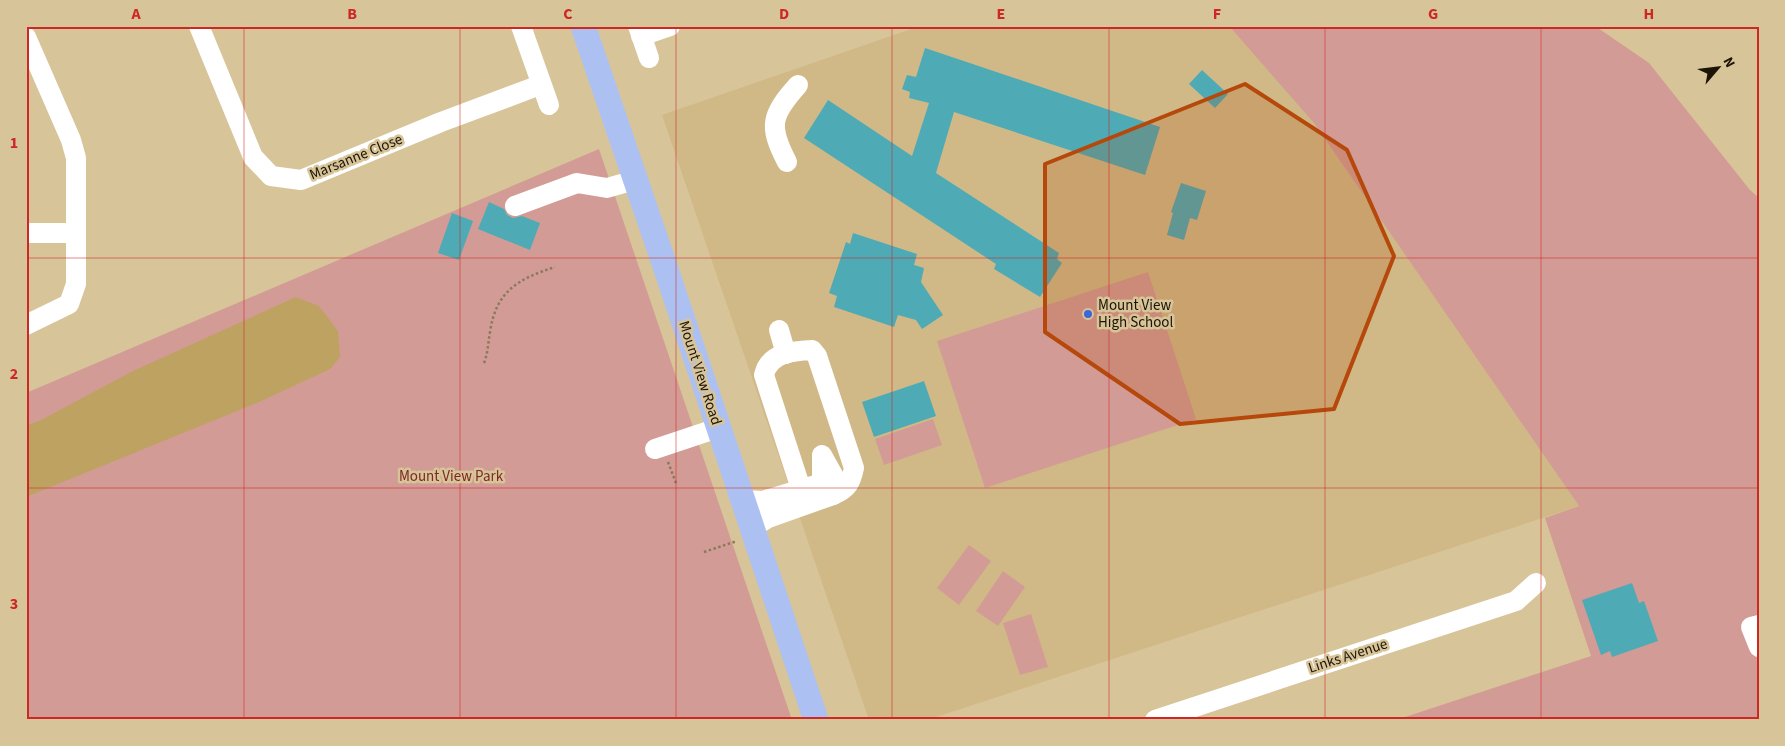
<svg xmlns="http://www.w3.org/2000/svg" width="1785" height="746" font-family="'Source Sans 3',sans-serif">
<rect width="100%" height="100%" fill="#d8c499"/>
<path fill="#d0b987" d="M920,26H1229L1314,122L1579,506L927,720H869L662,115Z"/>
<g fill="#d39b95">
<path d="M1229,26H1595L1649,63L1750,190L1759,198V720H1396L1591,656L1545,518L1579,506L1314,123Z"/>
<path d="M599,149L792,720H26V393Z"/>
<path d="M1148,272L1196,419L985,488L937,341Z"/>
<path d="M933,419L942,445L884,465L875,439Z"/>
<path d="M969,545L991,561L959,605L937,588Z"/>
<path d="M1003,571L1025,587L998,626L976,611Z"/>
<path d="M1031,614L1048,667L1020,675L1003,623Z"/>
</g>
<path fill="#bea262" d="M296,297L319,306L338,331L340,357L330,369L259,402L26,497V426L41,420L133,371Z"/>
<g fill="#4eabb6">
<path d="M925,48L1160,127L1145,175L954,112L936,173L1059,253L1057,259L1062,263L1040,297L994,269L996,264L804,138L828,100L912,156L929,103L909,98L910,92L902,89L907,75L916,77Z"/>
<path d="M1202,70L1228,94L1215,108L1189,84Z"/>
<path d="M1181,183L1206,191L1197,220L1190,218L1184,240L1167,235L1173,213L1171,212Z"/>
<path d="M489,202L504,209L507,215L513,218L522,216L540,223L530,250L478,229Z"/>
<path d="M452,213L473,221L459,260L438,253Z"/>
<path d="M853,233L917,254L914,265L924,268L921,282L943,315L922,329L916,320L898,315L894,327L834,307L837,296L829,293L846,242L850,244Z"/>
<path d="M924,381L936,416L874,437L862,402Z"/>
<path d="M1632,583L1639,603L1644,601L1658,641L1612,657L1610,651L1601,655L1582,600Z"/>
</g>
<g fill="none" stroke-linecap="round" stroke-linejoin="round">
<g stroke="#897a5b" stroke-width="2.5" stroke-dasharray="2.5 2.5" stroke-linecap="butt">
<path d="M484,363C488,353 488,343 490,332C496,291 518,279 555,267"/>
<path d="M668,462L676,483"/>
<path d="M704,552L737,541"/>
</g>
<g stroke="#fff" stroke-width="20">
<path d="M199,26L253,157L271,176L301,180L441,122L540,85"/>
<path d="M521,26L549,105"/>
<path d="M638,26L649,58"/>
<path d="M641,36L670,26"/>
<path d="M26,37L71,140L76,158V284L69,304L26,325"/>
<path d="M787,162C768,126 771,115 798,85"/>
<path d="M515,206L577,183L607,188L635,180"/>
<path d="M26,233H76"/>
<path d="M779,330L786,354"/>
<path d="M655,449L718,428"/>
<path d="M801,489L764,375C769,353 792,351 812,350L817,356L854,468C851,482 848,489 833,495"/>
<path d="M743,500L763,501L822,483V457"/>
<path d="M752,528L768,518L833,495L837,482L822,455"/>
<path d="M1759,625L1751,627L1759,647"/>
<path d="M1155,720L1516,601L1536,583"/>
</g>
<path stroke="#acc1f2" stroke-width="25" d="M583,26L667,272L816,720"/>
</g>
<path fill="#b5480a" fill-opacity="0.2" stroke="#b5480a" stroke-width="4" stroke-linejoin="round" d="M1245,84L1347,150L1394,256L1334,409L1180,424L1045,332V164Z"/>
<path fill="none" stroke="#cd2726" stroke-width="1" stroke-opacity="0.55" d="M244,26V720M460,26V720M676,26V720M892,26V720M1109,26V720M1325,26V720M1541,26V720M26,258H1759M26,488H1759"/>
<circle fill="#3d66d7" stroke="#d8c499" stroke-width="2" cx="1088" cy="314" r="5"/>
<g text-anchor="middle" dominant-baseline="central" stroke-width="5" stroke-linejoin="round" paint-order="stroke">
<g font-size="15" fill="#1c1405" stroke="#d8c499">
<text transform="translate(356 157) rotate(-22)">Marsanne Close</text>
<text transform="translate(700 373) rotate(72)">Mount View Road</text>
<text transform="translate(1348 656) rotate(-18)">Links Avenue</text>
</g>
<g font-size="15" fill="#1c1405" stroke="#d8c499" text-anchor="start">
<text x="1098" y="305">Mount View<tspan x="1098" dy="17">High School</tspan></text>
</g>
<g font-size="15" fill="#7e2826" stroke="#d8c499">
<text x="451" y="476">Mount View Park</text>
</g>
</g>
<rect width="1785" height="746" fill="none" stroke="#d8c499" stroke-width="55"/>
<g transform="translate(1718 68) rotate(62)" stroke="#d8c499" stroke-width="4" paint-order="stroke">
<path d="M0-4L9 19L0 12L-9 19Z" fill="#1c1405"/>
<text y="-8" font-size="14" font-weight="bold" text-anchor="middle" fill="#1c1405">N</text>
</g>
<rect x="28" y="28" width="1730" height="690" fill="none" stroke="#cd2726" stroke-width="2"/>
<g font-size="16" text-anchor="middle" font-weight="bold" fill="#cd2726">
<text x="136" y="19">A</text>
<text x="352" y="19">B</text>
<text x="568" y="19">C</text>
<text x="784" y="19">D</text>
<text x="1001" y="19">E</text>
<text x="1217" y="19">F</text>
<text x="1433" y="19">G</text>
<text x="1649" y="19">H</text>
<text x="14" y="148">1</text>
<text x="14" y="379">2</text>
<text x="14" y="609">3</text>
</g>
</svg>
